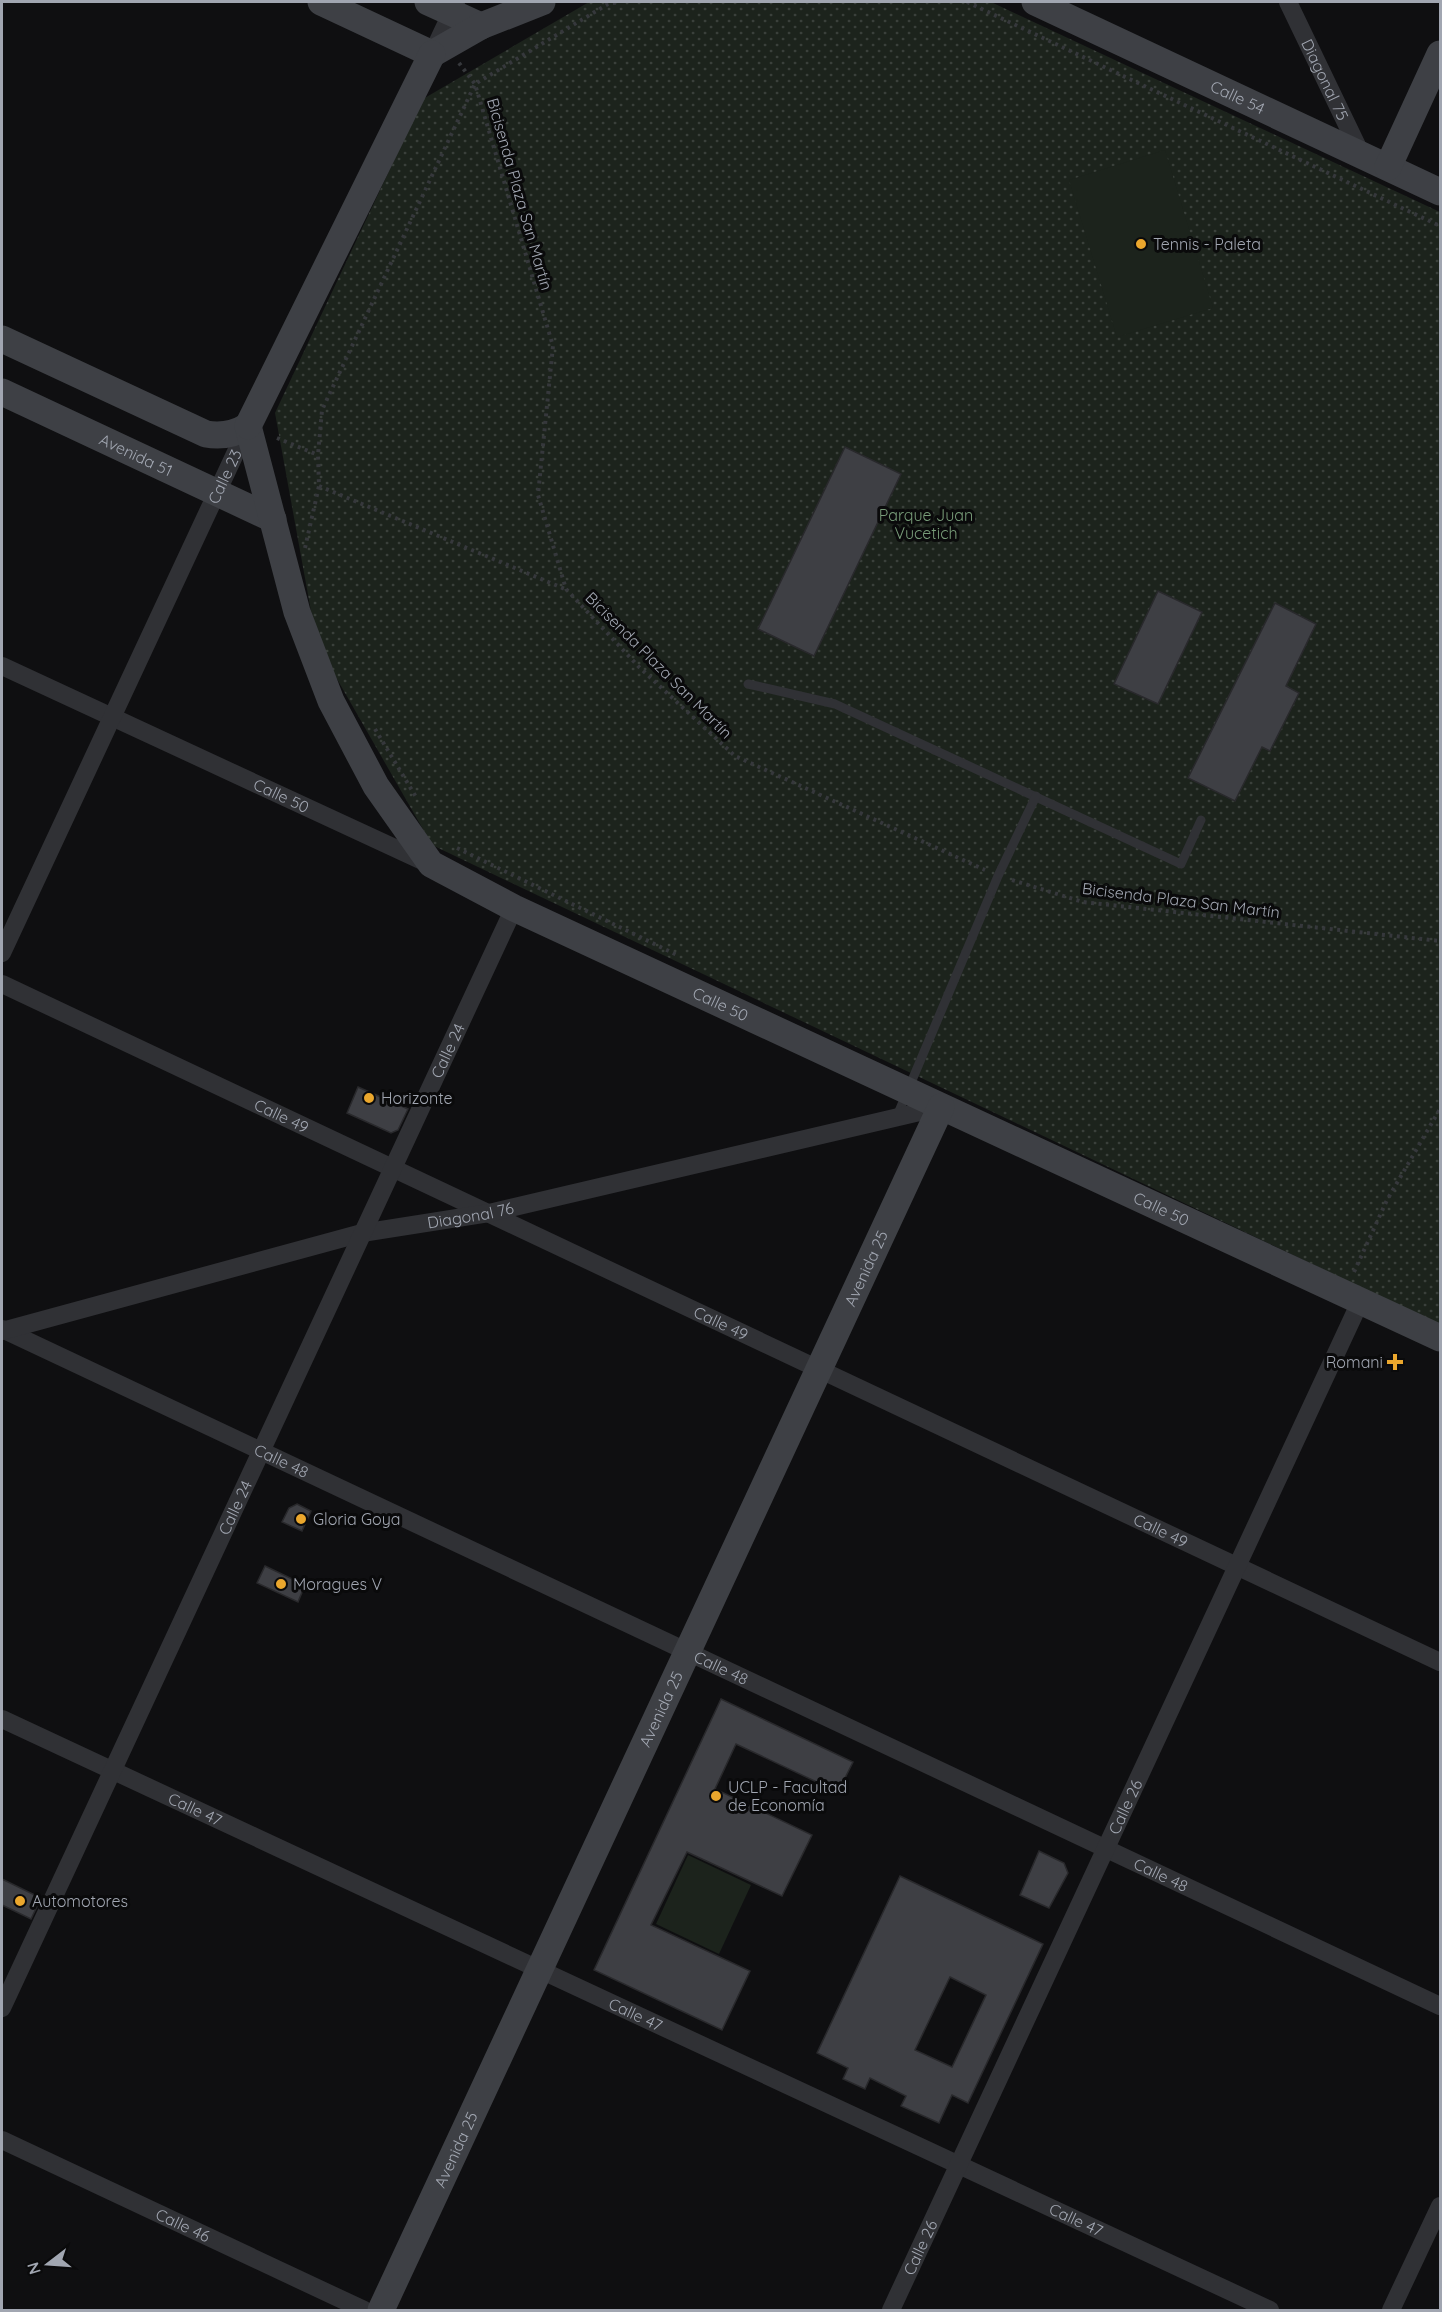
<svg xmlns="http://www.w3.org/2000/svg" width="1442" height="2312" font-family="Quicksand,sans-serif">
<defs>
<pattern id="park-dots" width="8" height="8" patternUnits="userSpaceOnUse" patternTransform="scale(1.5)"><rect width="8" height="8" fill="#1c231c"/><path d="M2 2h.1M6 6h.1" fill="none" stroke="#3a403b" stroke-width="1.8" stroke-linecap="round"/></pattern>
</defs>
<rect width="100%" height="100%" fill="#0f0f11"/>
<path fill="url(#park-dots)" d="M589,2H991L1440,212V1325L432,845L317,644L275,413L423,99Z"/>
<g fill="#1c231c">
<path d="M1165,150L1213,308L1117,337L1069,180Z"/>
<path d="M688,1855L751,1885L719,1954L656,1924Z"/>
</g>
<g fill="#3e3f44" stroke="#29292c" stroke-width="1.5" fill-rule="evenodd">
<path d="M845,447L901,474L814,656L758,629Z"/>
<path d="M1158,591L1202,612L1158,704L1114,684Z"/>
<path d="M1275,603L1316,624L1286,686L1299,693L1270,751L1262,747L1235,801L1188,778Z"/>
<path d="M358,1087L408,1109L398,1130L391,1133L347,1113Z"/>
<path d="M297,1504L311,1511L302,1531L282,1522L289,1508Z"/>
<path d="M265,1566L305,1585L298,1602L257,1583Z"/>
<path d="M721,1699L853,1762L838,1792L736,1744L715,1789L812,1835L782,1896L687,1852L651,1925L750,1971L722,2030L594,1970Z"/>
<path d="M1039,1851L1064,1863L1068,1873L1049,1908L1020,1895Z"/>
<path d="M900,1876L1043,1944L968,2103L952,2095L939,2123L901,2106L906,2096L870,2078L865,2089L843,2079L848,2068L817,2053ZM950,1977L986,1995L952,2067L915,2050Z"/>
<path d="M2,1879L41,1898L31,1919L2,1905Z"/>
</g>
<g fill="none" stroke-linecap="round" stroke-linejoin="round">
<g stroke="#36383c" stroke-width="4" stroke-dasharray="3 4.5" stroke-linecap="butt">
<path d="M967,2L1440,226"/>
<path d="M459,63L475,84L553,346L538,495L566,589L639,667L735,756L985,870"/>
<path d="M277,438L318,455"/>
<path d="M319,486L565,589"/>
<path d="M305,548L319,486L318,455L322,410L475,84L608,4L618,2"/>
<path d="M375,729L416,797"/>
<path d="M457,848L677,955"/>
<path d="M1012,880L1083,902L1440,941"/>
<path d="M1354,1272L1387,1200L1440,1109"/>
</g>
<g stroke="#303135" stroke-width="9">
<path d="M748,684L835,704L1181,864L1201,820"/>
<path d="M897,1116L998,876L1036,796"/>
</g>
<g stroke="#303135" stroke-width="18">
<path id="s1" d="M1288,2L1362,156"/>
<path d="M432,54L456,3"/>
<path id="s2" d="M2,666L427,863"/>
<path id="s3" d="M2,953L248,426"/>
<path id="s4" d="M2,984L1440,1662"/>
<path id="s5" d="M2,1329L1440,2006"/>
<path id="s6" d="M2,1331L362,1233L489,1213L941,1107"/>
<path id="s7" d="M2,1719L1270,2310"/>
<path id="s8" d="M2,2008L514,908"/>
<path id="s9" d="M2,2140L364,2310"/>
<path id="s10" d="M891,2310L1360,1302"/>
<path d="M1391,2310L1440,2206"/>
</g>
<g stroke="#3e4045" stroke-width="27">
<path d="M321,2L432,54"/>
<path d="M428,2L481,26"/>
<path id="s11" d="M1035,2L1440,192"/>
<path d="M432,54L481,26L542,2"/>
<path d="M1388,167L1440,54"/>
<path d="M2,339L206,434C222,437 235,434 248,426"/>
<path id="s12" d="M2,392L273,519"/>
<path id="s13" d="M248,426L297,612L331,701L376,786L431,864L514,908L1440,1338"/>
<path d="M248,426L432,54"/>
<path id="s14" d="M381,2310L941,1107"/>
</g>
</g>
<g fill="#eba72d" stroke="#0a0a0b" stroke-width="2">
<circle cx="1141" cy="244" r="6"/>
<circle cx="369" cy="1098" r="6"/>
<path d="M1392 1353h6v6h6v6h-6v6h-6v-6h-6v-6h6z"/>
<circle cx="301" cy="1519" r="6"/>
<circle cx="281" cy="1584" r="6"/>
<circle cx="716" cy="1796" r="6"/>
<circle cx="20" cy="1901" r="6"/>
</g>
<g text-anchor="middle" dominant-baseline="central" stroke-width="6" stroke-linejoin="round" paint-order="stroke">
<g font-size="16" fill="#a1a6b1" stroke="#0a0a0b">
<text stroke="none"><textPath href="#s1" startOffset="86">Diagonal 75</textPath></text>
<text stroke="none"><textPath href="#s11" startOffset="224">Calle 54</textPath></text>
<text transform="translate(520 194) rotate(74)">Bicisenda Plaza San Martín</text>
<text stroke="none"><textPath href="#s12" startOffset="148">Avenida 51</textPath></text>
<text stroke="none"><textPath href="#s3" startOffset="526">Calle 23</textPath></text>
<text transform="translate(659 665) rotate(45)">Bicisenda Plaza San Martín</text>
<text stroke="none"><textPath href="#s2" startOffset="308">Calle 50</textPath></text>
<text transform="translate(1181 900) rotate(7)">Bicisenda Plaza San Martín</text>
<text stroke="none"><textPath href="#s13" startOffset="801">Calle 50</textPath></text>
<text stroke="none"><textPath href="#s8" startOffset="1056">Calle 24</textPath></text>
<text stroke="none"><textPath href="#s4" startOffset="309">Calle 49</textPath></text>
<text stroke="none"><textPath href="#s13" startOffset="1287">Calle 50</textPath></text>
<text stroke="none"><textPath href="#s6" startOffset="483">Diagonal 76</textPath></text>
<text stroke="none"><textPath href="#s14" startOffset="1149">Avenida 25</textPath></text>
<text stroke="none"><textPath href="#s4" startOffset="795">Calle 49</textPath></text>
<text stroke="none"><textPath href="#s5" startOffset="309">Calle 48</textPath></text>
<text stroke="none"><textPath href="#s8" startOffset="552">Calle 24</textPath></text>
<text stroke="none"><textPath href="#s4" startOffset="1281">Calle 49</textPath></text>
<text stroke="none"><textPath href="#s5" startOffset="795">Calle 48</textPath></text>
<text stroke="none"><textPath href="#s14" startOffset="663">Avenida 25</textPath></text>
<text stroke="none"><textPath href="#s10" startOffset="555">Calle 26</textPath></text>
<text stroke="none"><textPath href="#s7" startOffset="213">Calle 47</textPath></text>
<text stroke="none"><textPath href="#s5" startOffset="1281">Calle 48</textPath></text>
<text stroke="none"><textPath href="#s7" startOffset="699">Calle 47</textPath></text>
<text stroke="none"><textPath href="#s14" startOffset="177">Avenida 25</textPath></text>
<text stroke="none"><textPath href="#s7" startOffset="1185">Calle 47</textPath></text>
<text stroke="none"><textPath href="#s9" startOffset="200">Calle 46</textPath></text>
<text stroke="none"><textPath href="#s10" startOffset="69">Calle 26</textPath></text>
</g>
<g font-size="16" fill="#a1a6b1" stroke="#0a0a0b" text-anchor="start">
<text x="1153" y="244">Tennis - Paleta</text>
<text x="381" y="1098">Horizonte</text>
<text x="1383" y="1362" text-anchor="end">Romani</text>
<text x="313" y="1519">Gloria Goya</text>
<text x="293" y="1584">Moragues V</text>
<text x="728" y="1787">UCLP - Facultad<tspan x="728" dy="18">de Economía</tspan></text>
<text x="32" y="1901">Automotores</text>
</g>
<g font-size="16" fill="#789c79" stroke="#0a0a0b">
<text x="926" y="515">Parque Juan<tspan x="926" dy="18">Vucetich</tspan></text>
</g>
</g>
<rect width="1442" height="2312" fill="none" stroke="#a1a6b1" stroke-width="6"/>
<g transform="translate(48 2264) rotate(253)" stroke="#0a0a0b" stroke-width="4.5" paint-order="stroke">
<path d="M0-4.5L10 22L0 15L-10 22Z" fill="#a1a6b1"/>
<text y="-9" font-size="16" font-weight="bold" text-anchor="middle" fill="#a1a6b1">N</text>
</g>
</svg>
